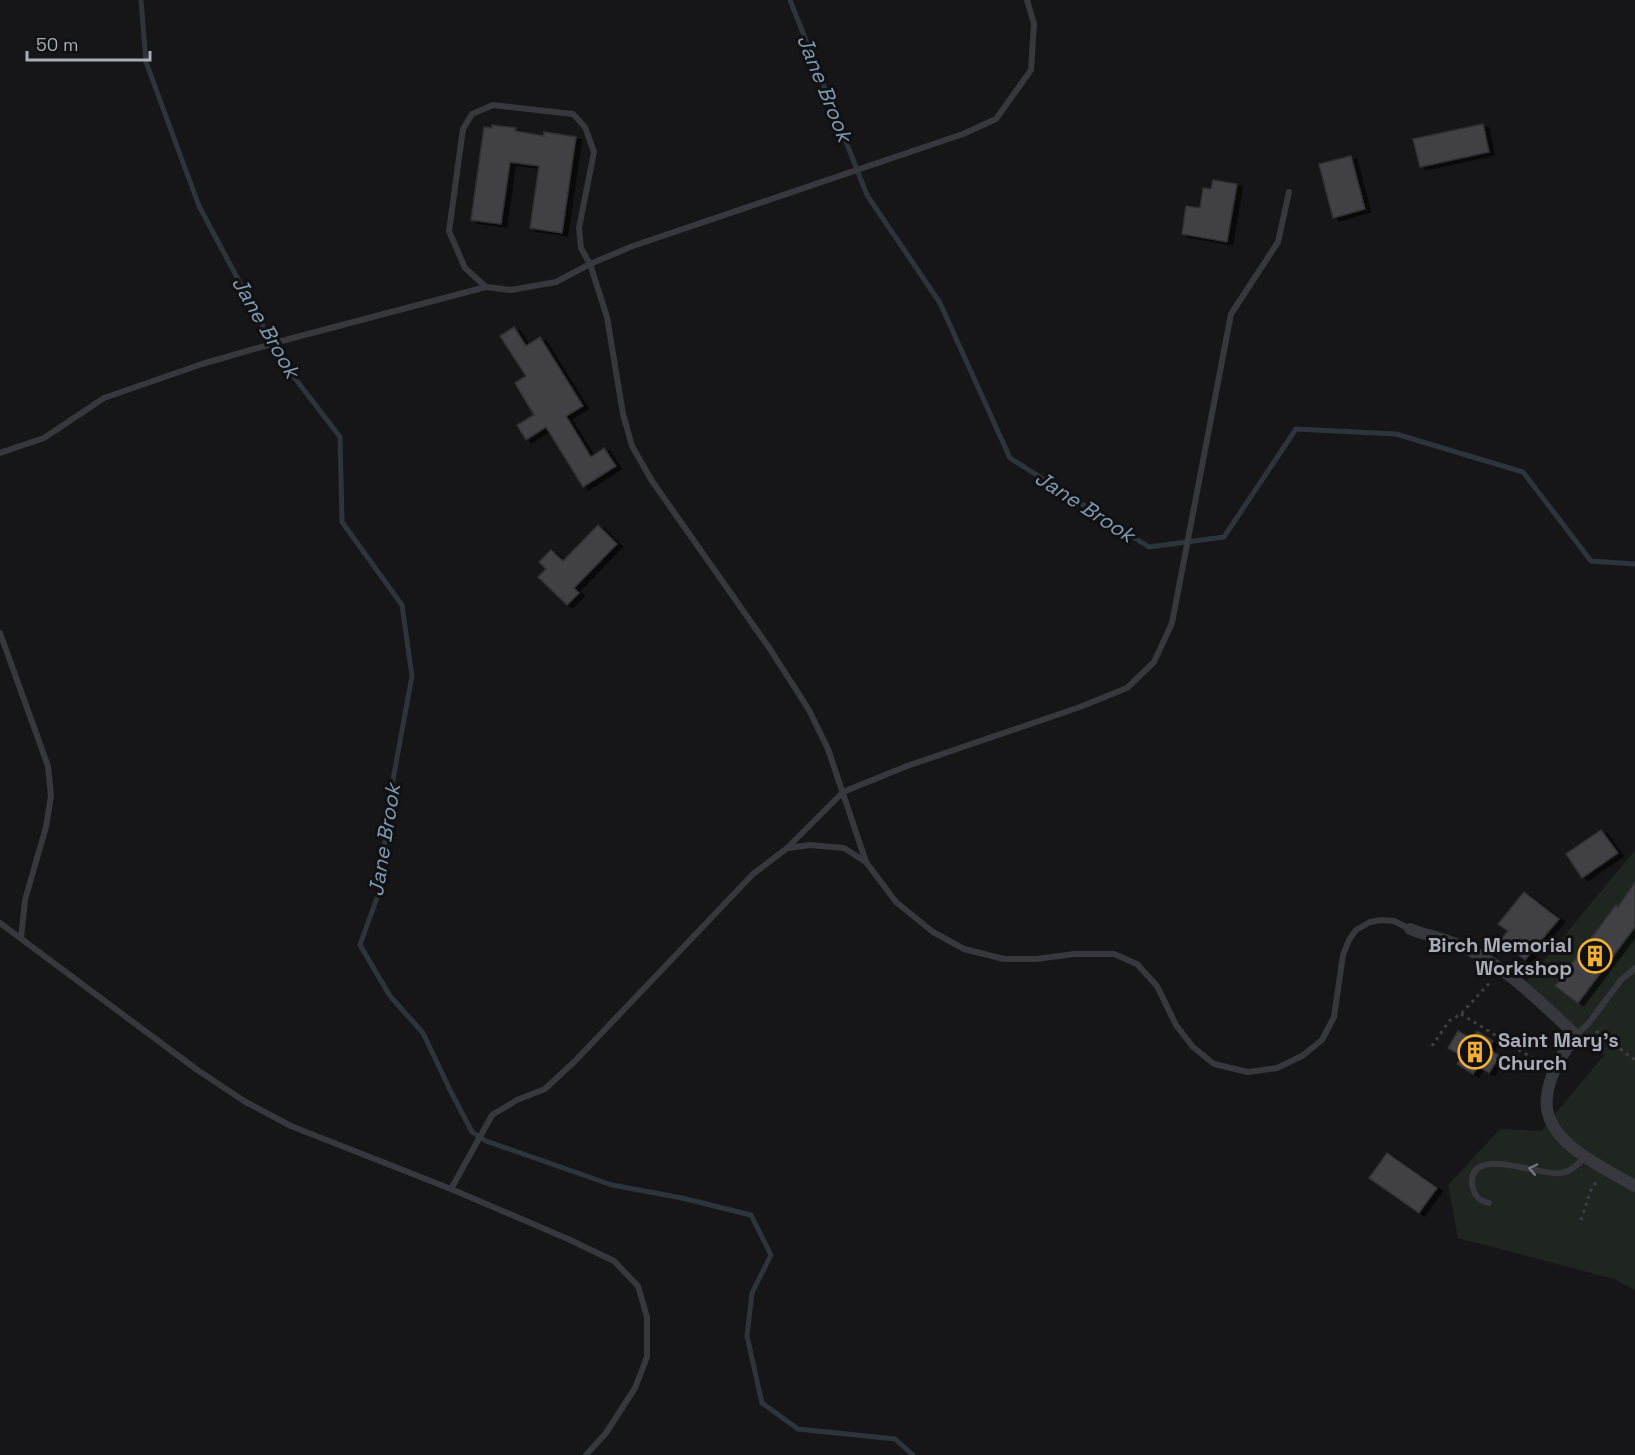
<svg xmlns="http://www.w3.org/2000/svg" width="1635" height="1455" font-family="'Space Grotesk',sans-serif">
<defs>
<filter id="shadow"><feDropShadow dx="5.5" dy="3" stdDeviation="0" flood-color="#0009"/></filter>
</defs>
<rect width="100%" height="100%" fill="#161618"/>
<path fill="#1e261f" d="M1635,850V1290L1614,1279L1458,1238L1448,1185L1500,1129L1541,1131L1604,1055L1522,987Z"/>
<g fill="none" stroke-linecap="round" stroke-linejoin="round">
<g stroke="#2c353c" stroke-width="5">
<path d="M141,0L146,62L199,206L281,360L340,437L342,522L402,605L412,676L390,796L379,892L360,945L390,996L423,1033L451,1092L472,1132L486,1141L612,1185L682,1198L751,1215L771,1255L752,1293L747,1336L762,1403L798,1429L895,1439L913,1455"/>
<path d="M790,0L867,195L940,303L1010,458L1149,547L1224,537L1296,429L1396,434L1523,472L1591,561L1635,564"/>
</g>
</g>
<g fill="#404145" stroke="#303034" stroke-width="1.5" filter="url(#shadow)">
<path d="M1483,124L1489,152L1420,167L1413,139Z"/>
<path d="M492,125L516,128L515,131L544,136V132L576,137L562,233L530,228L539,166L510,162L501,224L471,220L484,127L492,128Z"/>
<path d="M1351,156L1365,209L1333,218L1319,164Z"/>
<path d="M1213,180L1237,184L1227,242L1182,234L1186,206L1200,208L1203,188L1211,189Z"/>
<path d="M514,327L526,346L540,337L583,406L566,416L591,457L604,448L616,466L583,487L546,427L526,440L517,425L534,415L515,383L526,376L500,336Z"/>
<path d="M598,525L617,544L574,588L579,593L567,605L538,577L546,569L539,562L551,550L563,561Z"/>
<path d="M1601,830L1618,853L1582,878L1566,854Z"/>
<path d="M1635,882V927L1578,1003L1555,986L1616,905L1618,907Z"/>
<path d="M1524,892L1559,919L1525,960L1500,940L1508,931L1498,924Z"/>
<path d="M1458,1031L1472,1039L1477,1031L1493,1041L1488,1049L1500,1056L1489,1073L1478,1066L1473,1074L1457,1064L1462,1056L1448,1048Z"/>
<path d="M1387,1153L1437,1188L1419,1213L1369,1178Z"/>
</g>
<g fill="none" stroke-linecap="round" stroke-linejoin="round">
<g stroke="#3d3f44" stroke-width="3" stroke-dasharray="3 4.5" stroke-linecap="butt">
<path d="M1461,1014L1542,1064"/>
<path d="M1596,1031L1635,1060"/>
<path d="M1432,1046L1449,1021L1461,1014L1492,980"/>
<path d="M1581,1220L1591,1190L1597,1181"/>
</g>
<g stroke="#37383d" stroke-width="6">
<path d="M486,287L465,268L449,231L463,129L472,114L493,105L573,114L585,127L594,152L579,228L581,248L590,264L607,317L623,414L632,446L652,481L770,649L809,710L828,749L866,862L896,902L933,932L964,949L1004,959H1036L1074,954H1114L1137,964L1157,986L1176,1025L1193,1047L1214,1064L1248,1072L1277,1068L1302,1056L1322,1040L1334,1017L1343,955L1349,940L1356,930L1370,922L1382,920L1394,921L1410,929"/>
<path d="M0,453L44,438L104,398L202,364L289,339L486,287L511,290L556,282L590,264L633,246L963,134L996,119L1031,70L1034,24L1027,0"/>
<path d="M0,633L48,766L51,796L46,827L25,900L21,938"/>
<path d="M788,848L810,845L844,848L866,862"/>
<path d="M0,923L196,1069L244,1101L291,1126L451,1189L568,1239L614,1261L638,1286L647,1317V1357L635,1388L606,1433L586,1455"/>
<path d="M1576,1035L1588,1024L1621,980L1635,968"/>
<path d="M451,1189L492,1115L517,1100L545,1089L575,1061L753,874L786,849L843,792L907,766L1080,707L1127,688L1154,662L1172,623L1231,314L1278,242L1289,192"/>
<path d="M1489,1203C1479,1201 1473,1194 1472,1184C1469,1143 1544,1178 1562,1173C1572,1171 1579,1163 1585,1157"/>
</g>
<path stroke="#37383d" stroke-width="12" d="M1410,929C1425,935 1443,938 1458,945C1502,962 1541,1003 1576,1035C1563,1053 1549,1074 1547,1097C1541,1141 1604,1168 1635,1186"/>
</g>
<defs><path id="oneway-chevron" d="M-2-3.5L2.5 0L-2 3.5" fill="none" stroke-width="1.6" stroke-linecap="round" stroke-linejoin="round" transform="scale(1.5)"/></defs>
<use stroke="#757881" href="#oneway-chevron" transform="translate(1533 1169) rotate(-168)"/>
<defs>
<symbol id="building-ring" viewBox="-11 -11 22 22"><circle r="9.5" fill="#111113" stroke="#f2b134" stroke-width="1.5"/><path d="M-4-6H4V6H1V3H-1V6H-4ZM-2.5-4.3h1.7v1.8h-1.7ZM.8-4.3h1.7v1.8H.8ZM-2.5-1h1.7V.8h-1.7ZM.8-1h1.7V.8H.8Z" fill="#f2b134"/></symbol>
</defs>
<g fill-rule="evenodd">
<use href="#building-ring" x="1576" y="937" width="38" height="38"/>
<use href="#building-ring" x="1456" y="1033" width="38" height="38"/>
</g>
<g text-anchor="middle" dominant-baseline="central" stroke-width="6" stroke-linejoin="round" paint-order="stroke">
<g font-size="20" font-weight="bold" fill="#a8adb8" stroke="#111113" text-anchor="end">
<text x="1572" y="945">Birch Memorial<tspan x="1572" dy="23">Workshop</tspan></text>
<text x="1498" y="1040" text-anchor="start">Saint Mary's<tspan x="1498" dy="23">Church</tspan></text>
</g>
<g font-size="21" font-style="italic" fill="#7f9bb3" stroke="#111113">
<text transform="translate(825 88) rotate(68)">Jane Brook</text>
<text transform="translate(266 327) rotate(60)">Jane Brook</text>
<text transform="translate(1085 506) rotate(33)">Jane Brook</text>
<text transform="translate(384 840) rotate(-81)">Jane Brook</text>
</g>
</g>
<path d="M27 51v9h123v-9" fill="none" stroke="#a8adb8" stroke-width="3"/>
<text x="36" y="51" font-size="18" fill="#a8adb8" stroke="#111113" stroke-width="4.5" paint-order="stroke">50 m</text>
</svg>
